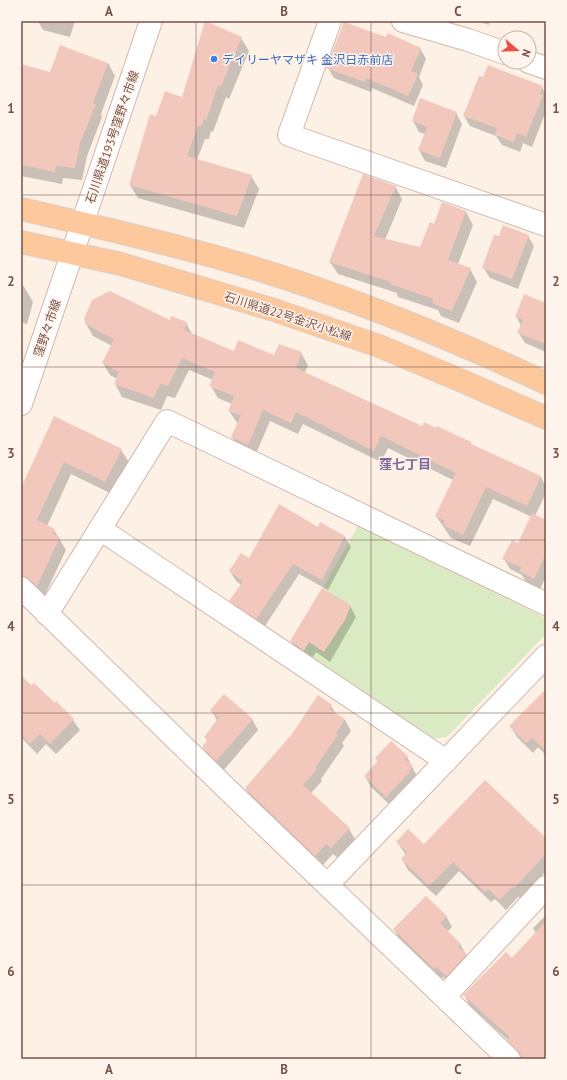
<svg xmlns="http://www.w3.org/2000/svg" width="567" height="1080" font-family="'PT Sans','Noto Sans JP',sans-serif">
<rect width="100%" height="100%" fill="#fdf0e5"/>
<path fill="#daebc3" d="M358,526L546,618V634L447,737L430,739L291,644Z"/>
<g fill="#0003">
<path d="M38,21H75L70,37L43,30Z"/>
<path d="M477,21H490L489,25Z"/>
<path d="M241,38L249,51L229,99L226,97L213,132L211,131L209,139H205L197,160L251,176L259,189L244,228L138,198L130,185L157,117L183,98Z"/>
<path d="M420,48L426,59L419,77L423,85L414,106L372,88L371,92L334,78L328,68Z"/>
<path d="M108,63L115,76L101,114L102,117L87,156L82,180L63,178L62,184L21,176V67L51,73Z"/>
<path d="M483,79L542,87L546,94V111L532,147L523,143L520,152L502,145L496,136L470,126L464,116Z"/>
<path d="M456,113L462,124L446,168L425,161L419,150L425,134L419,132L413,121Z"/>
<path d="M395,186L402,199L385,240L421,249L434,225L443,203L466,212L473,225L458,264L470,269L477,282L459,323L441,316L438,310L398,297L397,293L338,274L330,262Z"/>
<path d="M528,236L534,246L518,289L490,278L483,267Z"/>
<path d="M21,282L33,302L27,324L21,322Z"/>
<path d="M546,304V352L525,343L518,332L521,326L516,316Z"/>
<path d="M85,319L186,323L192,334L234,352L275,356L301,353L308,365L305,373L423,427L471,443L472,446L541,477L546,487V493L535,516L546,521V576L540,589L526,582L522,575L510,569L504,559L519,544L532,517L493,499L470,546L451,538L436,516L453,480L388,448L381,462L303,424L298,434L270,421L255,456L239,449L232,437L238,424L229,411L232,404L218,398L211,386L213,380L189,370L175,398L167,396L161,410L122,397L115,384L117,379L110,375L103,363L112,346L93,336L86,324Z"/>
<path d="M55,417L121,450L129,462L112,494L71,474L47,526L54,530L66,550L44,597L21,579V490Z"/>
<path d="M320,523L345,537L351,547L328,590L299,574L263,629L237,611L231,601L241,585L236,581L230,571L249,559L318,528Z"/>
<path d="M350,606L356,617L330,662L316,652L310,661L297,652L291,641Z"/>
<path d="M21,682L31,686L55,704L56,703L73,720L80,730L56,754L46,744L37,754L21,737Z"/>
<path d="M331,706L336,714L345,720L351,731L342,743L344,746L321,779L322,781L311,793L349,829L355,839L338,858L333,854L322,866L252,799L246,789Z"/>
<path d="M546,707V755L538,747L533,753L517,737L511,727Z"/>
<path d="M211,710L252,719L258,730L223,771L209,758L203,747L208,742L205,737L217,720Z"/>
<path d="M407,757L418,778L392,807L371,787L365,776L378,762L376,758Z"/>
<path d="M546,840V871L520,898L518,897L506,910L495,899L491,902L459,871L436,896L408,870L402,859L406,855L397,842L424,846Z"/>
<path d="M546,915V1059H523L515,1051L508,1040L470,1006L464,995L512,959L536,933L533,928Z"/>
<path d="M446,916L452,927L447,932L460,944L472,965L453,986L443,977L440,979L400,940L394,929Z"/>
</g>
<g fill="#f3c8bc">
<path d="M205,21L242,37L221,86L218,85L206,120L204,119L201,126H198L187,156L252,175L237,216L129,185L150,114L156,116L165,91L182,97Z"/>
<path d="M344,22L386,37L388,33L421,48L411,71L418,74L408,96L366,78L365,82L326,68Z"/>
<path d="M60,45L108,63L93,103L96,104L80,143L75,168L56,166L55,172L21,165V64L50,72Z"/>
<path d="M488,65L543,86L540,94L543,95L526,137L517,133L514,142L495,135L497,128L463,116L479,76L483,77Z"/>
<path d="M420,98L457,112L440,158L418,150L427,127L412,121Z"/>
<path d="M363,174L396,186L374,236L420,247L430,222L434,224L442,202L466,211L448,260L471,268L452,311L432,303L434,299L390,284L391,282L329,262Z"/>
<path d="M503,225L529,235L512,279L482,268L494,235L499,236Z"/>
<path d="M110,291L170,320L171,316L187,322L184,330L234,351L238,340L274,355L279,344L302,352L296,368L422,426L424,422L436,428L437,426L471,442V444L541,476L527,506L486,487L463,535L443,525L445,521L435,516L456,473L381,436L374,451L296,412L291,423L263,410L248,445L231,437L241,415L228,411L234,396L209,386L215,372L182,358L168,386L160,384L154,398L114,384L119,372L102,363L114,339L85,324L86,320L84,319L92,300Z"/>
<path d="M524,294L546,303V344L517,333L523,320L515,317Z"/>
<path d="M54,416L122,449L105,482L64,462L37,520L55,529L53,534L60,537L37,586L29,579L21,575V488Z"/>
<path d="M279,504L318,527L320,522L345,536L322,580L293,564L256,619L229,601L243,581L229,571L241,553L249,558Z"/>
<path d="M532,513L546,520V554L534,579L519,571L521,567L502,559L512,540L518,543Z"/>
<path d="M322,588L351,605L345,620L324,652L309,642L304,651L290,641Z"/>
<path d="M21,675L31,685L34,683L55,703L56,701L74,719L50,744L40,734L30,744L21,734Z"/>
<path d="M546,689V751L532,738L526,743L509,726Z"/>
<path d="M224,694L253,719L216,761L202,747L208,740L204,737L219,718L210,710Z"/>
<path d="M318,695L332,705L329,709L345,719L336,733L338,735L315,768L317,769L303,785L350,828L331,848L326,844L315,856L245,788L292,734Z"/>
<path d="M391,741L408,756L405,759L413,766L409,771L410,772L386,797L364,776L378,761L375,758Z"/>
<path d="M485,780L546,838V854L514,888L512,887L500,900L488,889L485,892L453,862L429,886L401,859L407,852L396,842L408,829L424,844Z"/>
<path d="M426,896L447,916L440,923L461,944L458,947L467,954L447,976L436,967L434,969L393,929Z"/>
<path d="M546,921V1059H524L507,1040L510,1037L463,995L506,952L512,958Z"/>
</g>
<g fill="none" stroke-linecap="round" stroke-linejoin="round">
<defs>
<g id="minor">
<path d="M330,21L289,135L546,225"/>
<path d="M403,21L468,40L505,53"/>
<path d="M529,62L546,68"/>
<path d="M100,529L446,761"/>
<path d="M21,588L226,788L509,1059"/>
<path d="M47,614L167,421L546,604"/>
<path d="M445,996L546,887"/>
</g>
<path id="tertiary" d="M328,884L546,656"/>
<path id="secondary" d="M21,404L151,21"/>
<g id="primary">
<path d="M21,209C91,225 161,241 230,261C338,292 444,335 546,383"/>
<path d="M21,242L121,264L274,310L379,346L462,381L546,418"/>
</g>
</defs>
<use href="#minor" stroke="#d1b7ad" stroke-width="24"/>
<use href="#tertiary" stroke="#d1b7ad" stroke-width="24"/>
<use href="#secondary" stroke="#d4b6ab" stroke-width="24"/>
<use href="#primary" stroke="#d9cfcc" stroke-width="24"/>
<use href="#minor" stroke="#fff" stroke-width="22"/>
<use href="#tertiary" stroke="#fff" stroke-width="22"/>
<use href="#secondary" stroke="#fff" stroke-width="22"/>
<use href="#primary" stroke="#fdc89c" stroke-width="22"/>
</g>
<path fill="none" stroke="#775249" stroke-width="1" stroke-opacity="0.55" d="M196,21V1059M371,21V1059M21,195H546M21,367H546M21,540H546M21,713H546M21,885H546"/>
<circle fill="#3f7fe0" stroke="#fff4ec" stroke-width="1.5" cx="214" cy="59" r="4"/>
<g text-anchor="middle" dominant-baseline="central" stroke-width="3" stroke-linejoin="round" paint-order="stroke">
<g font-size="12" fill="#366cbe" stroke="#fff4ec" text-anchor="start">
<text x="222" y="59">デイリーヤマザキ 金沢日赤前店</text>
</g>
<g font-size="12" fill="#775249" stroke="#fff4ec">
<text transform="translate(112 137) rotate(-71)">石川県道193号窪野々市線</text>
<text transform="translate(288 316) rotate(18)">石川県道22号金沢小松線</text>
<text transform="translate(47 328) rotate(-71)">窪野々市線</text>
</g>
<g font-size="13" font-weight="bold" fill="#7f659a" stroke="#fff4ec">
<text x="405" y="464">窪七丁目</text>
</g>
</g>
<rect width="567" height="1080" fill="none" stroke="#fff4ec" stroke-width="44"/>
<g transform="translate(517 50) rotate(109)"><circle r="19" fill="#fff4ec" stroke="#c9b3ab"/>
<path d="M0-3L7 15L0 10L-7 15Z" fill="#ea5047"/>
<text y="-6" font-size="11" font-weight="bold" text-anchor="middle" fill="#775249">N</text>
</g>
<rect x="22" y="22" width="523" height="1036" fill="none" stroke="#775249" stroke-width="1.5"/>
<g font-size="13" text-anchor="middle" font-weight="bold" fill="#775249">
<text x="109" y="16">A</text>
<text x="284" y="16">B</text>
<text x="458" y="16">C</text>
<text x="11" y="113">1</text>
<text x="556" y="113">1</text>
<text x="11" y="286">2</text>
<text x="556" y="286">2</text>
<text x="11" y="458">3</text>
<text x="556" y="458">3</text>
<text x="11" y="631">4</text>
<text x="556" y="631">4</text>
<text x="11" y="804">5</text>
<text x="556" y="804">5</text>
<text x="11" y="976">6</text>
<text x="556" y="976">6</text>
<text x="109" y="1074">A</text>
<text x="284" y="1074">B</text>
<text x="458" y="1074">C</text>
</g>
</svg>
